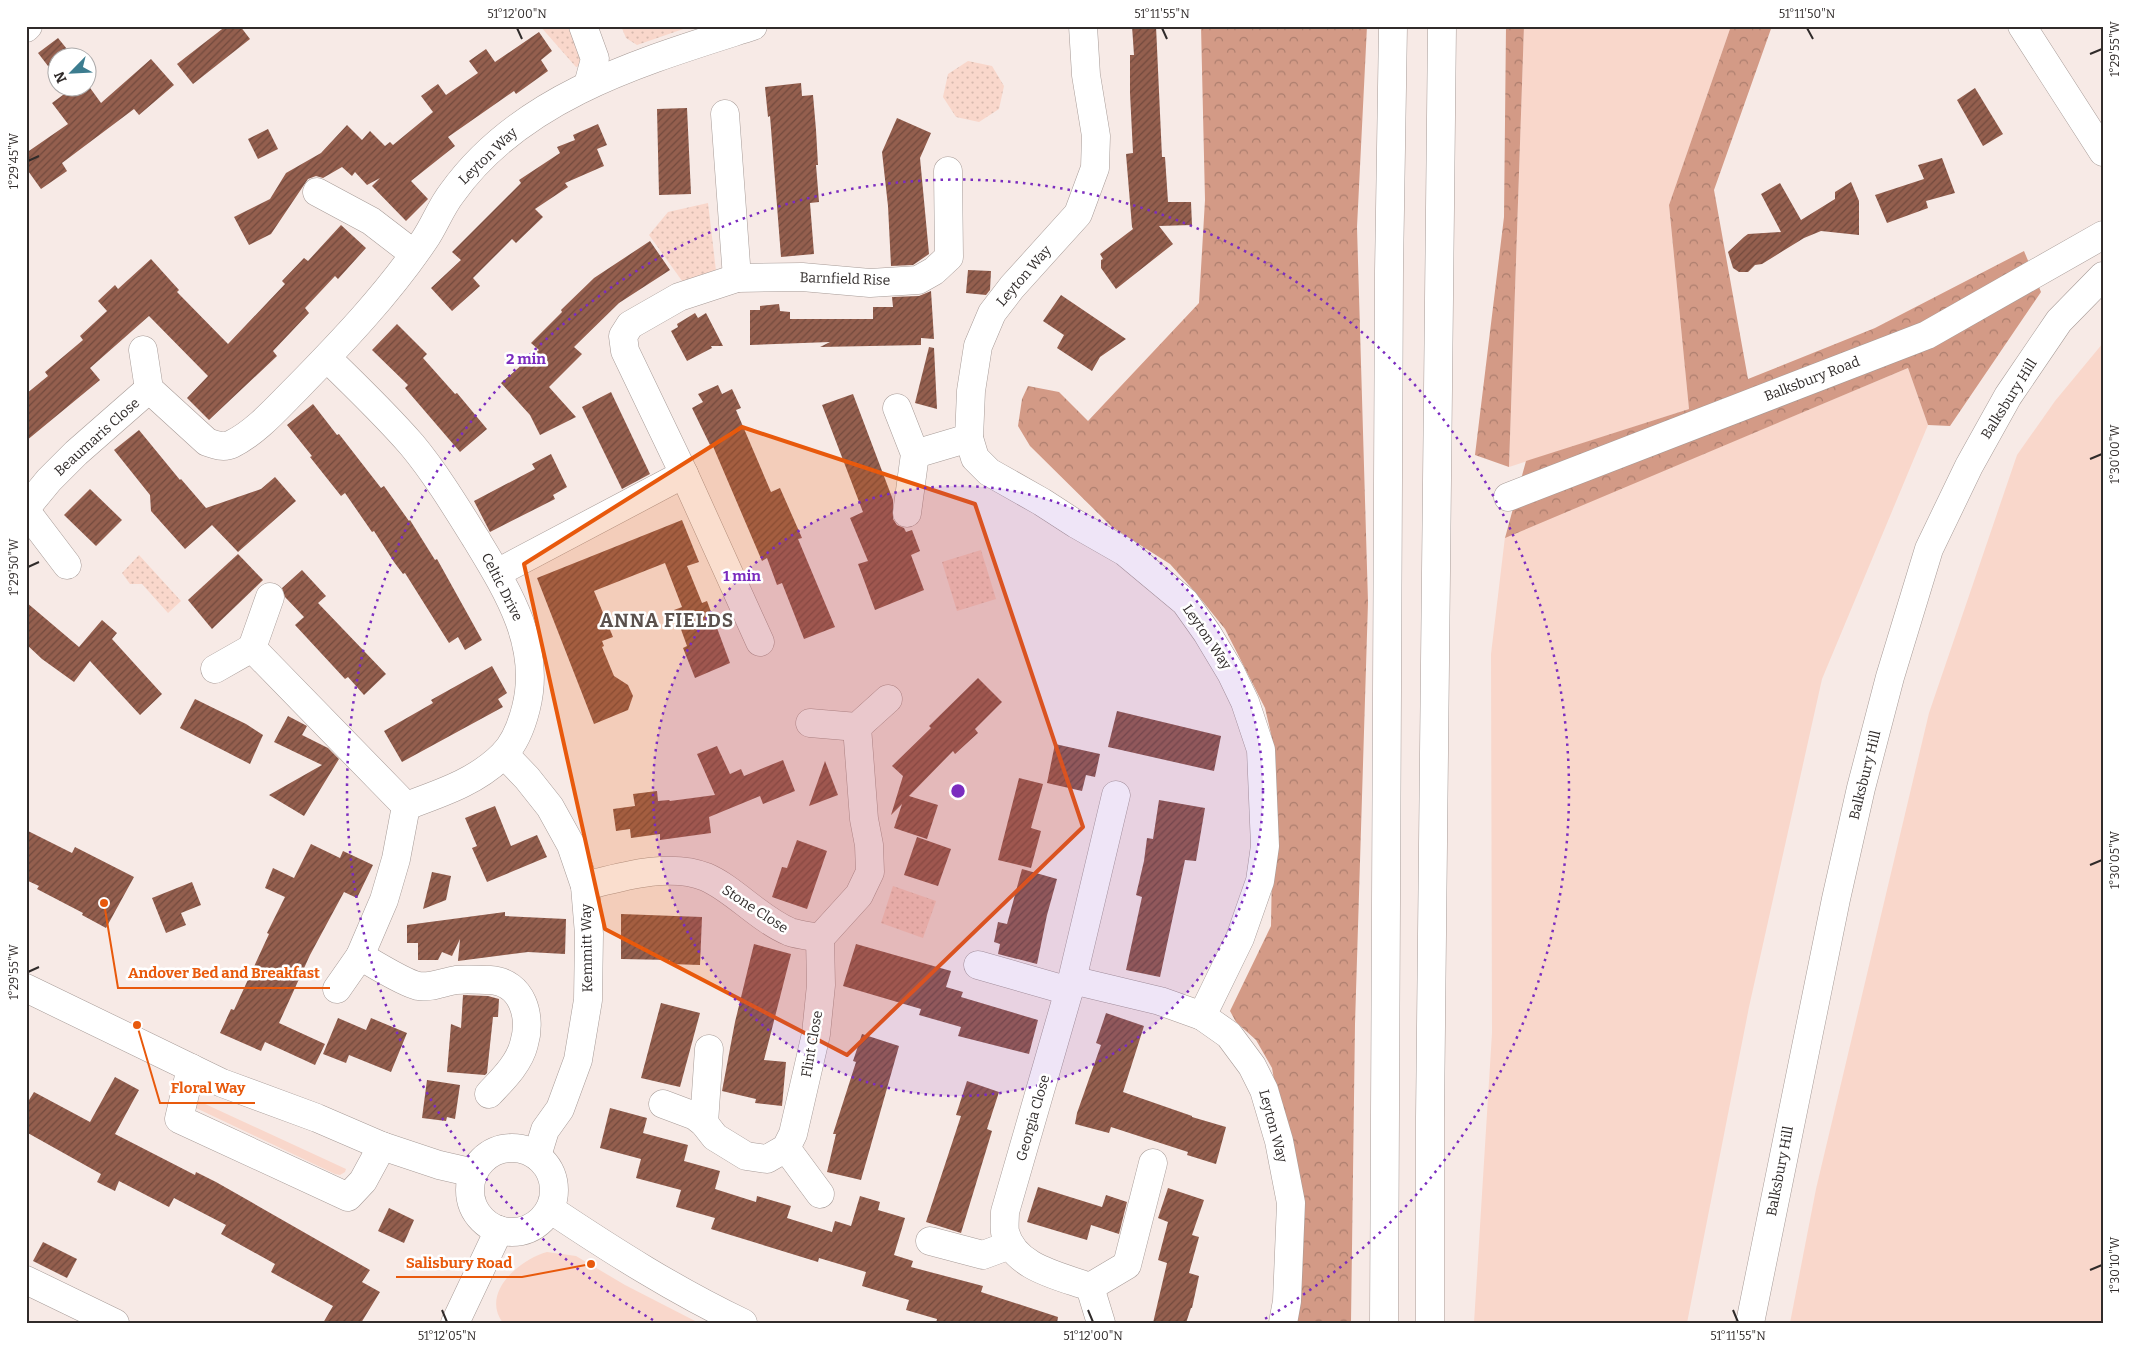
<svg xmlns="http://www.w3.org/2000/svg" width="2129" height="1349" font-family="Bitter,serif">
<defs>
<pattern id="forest-crowns" width="20" height="18" patternUnits="userSpaceOnUse" patternTransform="scale(1.25)"><rect width="20" height="18" fill="#d39a86"/><path d="M2 6a3 3 0 1 1 6 0M12 15a3 3 0 1 1 6 0" fill="none" stroke="#ac7e6e"/></pattern>
<pattern id="park-dots" width="8" height="8" patternUnits="userSpaceOnUse" patternTransform="scale(1.25)"><rect width="8" height="8" fill="#f9d7cb"/><path d="M2 2h.1M6 6h.1" fill="none" stroke="#d6b9ae" stroke-width="1.8" stroke-linecap="round"/></pattern>
<pattern id="building-hatch" width="6" height="6" patternUnits="userSpaceOnUse" patternTransform="scale(1.25)"><rect width="6" height="6" fill="#945f4e"/><path d="M-1 1l2-2M0 6l6-6M5 7l2-2" fill="none" stroke="#724a3e"/></pattern>
</defs>
<rect width="100%" height="100%" fill="#f7eae6"/>
<g fill="#f9d7cb">
<path d="M1524,26H1731L1669,205L1689,409L1509,467Z"/>
<path d="M2103,343V1323H1790L1816,1189L1929,713L2017,455L2055,401Z"/>
<path d="M1908,368L1928,425L1822,679L1749,1007L1687,1323H1474L1492,1033L1491,654L1505,537Z"/>
<path d="M190,1097L346,1169L345,1172L340,1175L335,1174L196,1108Z"/>
<path d="M547,1252L576,1256L625,1285L699,1323H503C480,1293 520,1259 547,1252Z"/>
</g>
<g fill="url(#forest-crowns)">
<path d="M1201,26H1367L1357,227L1368,602L1355,1024L1351,1323H1290L1300,1230L1272,1068L1256,1040L1236,1022L1230,1011L1271,926L1274,747L1265,708L1225,629L1196,593L1170,564L1112,527L1030,446L1018,426L1022,399L1028,386L1059,392L1088,421L1199,303L1205,200Z"/>
<path d="M1506,26H1524L1509,467L1475,455L1504,217Z"/>
<path d="M1731,26H1772L1714,190L1748,379L1875,328L2024,251L2041,292L1950,426L1928,425L1908,368L1505,538L1526,461L1689,409L1669,205Z"/>
</g>
<g fill="url(#park-dots)">
<path d="M540,26H593L586,63L576,67Z"/>
<path d="M621,26H692L637,45L626,38Z"/>
<path d="M968,61L992,66L1004,86L999,109L979,122L956,117L943,97L948,74Z"/>
<path d="M708,203L716,271L685,285L649,235L668,212Z"/>
<path d="M981,550L996,599L957,611L942,562Z"/>
<path d="M139,555L181,601L168,613L142,584H130L122,573Z"/>
<path d="M893,886L936,901L923,938L881,923Z"/>
</g>
<g fill="url(#building-hatch)">
<path d="M226,26H240L250,39L193,84L177,64Z"/>
<path d="M1132,26H1156L1162,157H1165L1168,202H1191L1192,225L1159,226L1173,244L1116,289L1101,268V260L1103,259L1100,254L1133,229L1132,227L1126,154L1133,153L1130,93V55H1134Z"/>
<path d="M539,32L552,51L541,60L548,71L516,94L514,91L448,137L455,146L411,181L428,199L406,221L372,186L380,178L367,185L355,172L352,176L342,167L323,178L316,176L308,179L271,234L249,245L234,217L270,199L286,173L321,153L347,125L362,140L370,131L385,146L390,142L393,145L433,112L421,96L438,84L446,95L478,73L469,61L486,49L495,62Z"/>
<path d="M58,38L71,54L67,58H58V79L38,53Z"/>
<path d="M151,59L174,85L139,115L134,109L62,163L67,171L41,189L26,168V153L68,124L52,103L67,92L64,88H88V85L101,103Z"/>
<path d="M801,83L802,96L813,95L816,130L818,165H816L819,202L810,203L814,254L781,257L770,116L768,117L765,87Z"/>
<path d="M1975,88L2003,134L1983,146L1957,100Z"/>
<path d="M687,108L691,194L659,195L657,109Z"/>
<path d="M897,118L931,133L920,158L929,254L913,265L891,266L888,206L882,152Z"/>
<path d="M598,124L607,145L597,149L604,166L565,183L568,187L535,209L543,217L516,243L512,239L473,278L480,286L452,311L431,288L461,260L452,252L521,183L519,180L560,153L557,147L575,140L573,135Z"/>
<path d="M268,129L278,149L258,159L248,139Z"/>
<path d="M1942,158L1955,193L1926,201L1928,208L1887,223L1875,195L1924,179L1918,165Z"/>
<path d="M1851,182L1859,201V235L1821,231L1804,238L1762,264L1755,265L1748,272H1739L1733,268L1728,252L1744,237L1748,234L1781,232L1761,194L1780,183L1801,220L1835,199V192Z"/>
<path d="M341,225L366,248L338,279L335,276L305,308L309,313L273,351L277,356L209,420L187,398L208,376L149,316L90,368L100,380L26,441V394L48,376L45,372L83,340L80,336L107,311L98,301L115,285L118,289L151,259L179,290L177,292L228,344L285,284L282,281L304,258L308,261Z"/>
<path d="M650,241L670,270L619,303L574,347L582,354L549,387L576,417L540,435L530,415L501,383L539,350L531,343L562,312L561,310L594,278Z"/>
<path d="M968,270L991,271L990,290L986,295L966,293Z"/>
<path d="M931,291L934,339L921,338V345L820,347L830,342L750,345V310H760V306L779,304L780,311L790,312V319H873V307H893L892,297L919,296Z"/>
<path d="M1061,295L1126,339L1100,357L1092,371L1057,348L1064,335L1043,321Z"/>
<path d="M695,313L698,318L706,313L723,346H711L712,348L687,361L671,331L678,327L677,324Z"/>
<path d="M397,324L427,354L423,358L455,394L457,393L487,429L460,452L405,388L408,385L372,350Z"/>
<path d="M929,347L934,348L937,409L915,403Z"/>
<path d="M718,385L722,394L732,389L741,408L736,410L771,492L780,488L802,538L798,539L835,627L804,639L782,583L777,585L767,558L762,561L712,444L710,445L692,408L703,402L698,394Z"/>
<path d="M611,392L650,474L622,489L582,407Z"/>
<path d="M853,394L893,500V519L897,525L904,528L906,532L912,530L920,551L911,555L924,590L875,610L858,564L868,561L850,518L863,512L822,405Z"/>
<path d="M313,404L337,435L339,434L381,488L384,486L409,521L410,520L435,560L437,559L482,640L465,650L458,637L449,643L405,573L403,574L394,562L374,531L372,532L345,493L341,496L310,457L312,456L287,425Z"/>
<path d="M139,430L180,480L181,479L206,508L261,489L275,477L296,501L238,552L212,525L185,549L151,511L150,495L114,450Z"/>
<path d="M551,454L567,487L553,495L555,499L490,532L474,501L535,469L532,464Z"/>
<path d="M90,489L122,520L96,546L64,515Z"/>
<path d="M682,520L699,562L687,566L702,603L707,601L730,663L695,678L683,648L687,646L674,610L682,607L665,563L594,591L613,637L602,641L604,646L602,647L614,676L628,685L633,696L628,710L594,724L537,578Z"/>
<path d="M238,554L263,580L212,629L188,600Z"/>
<path d="M302,570L326,596L318,603L386,674L364,695L348,677L345,679L295,625L304,617L285,597L282,588Z"/>
<path d="M26,602L79,647L102,620L117,633L112,639L162,694L140,715L90,661L74,682L42,659L26,644Z"/>
<path d="M492,666L507,693L498,699L503,707L402,762L384,731L433,703L431,700Z"/>
<path d="M978,678L1002,702L975,729L978,733L955,754L953,751L909,796L938,805L927,839L894,828L902,804L891,815L903,776L892,766L931,728L929,726Z"/>
<path d="M195,699L246,724L263,735L250,764L180,728Z"/>
<path d="M1117,711L1221,736L1214,771L1108,747Z"/>
<path d="M288,716L307,726L302,735L328,748L339,759L304,816L269,795L322,765L274,742Z"/>
<path d="M1055,744L1100,754L1095,777L1086,775L1082,791L1047,783Z"/>
<path d="M717,746L730,774L741,769L744,776L783,760L795,791L763,804L760,796L709,817L711,833L660,840V834L631,838L630,829L616,831L613,809L635,806L633,794L657,791L658,801L669,800L670,801L715,795L697,754Z"/>
<path d="M825,761L838,795L809,806Z"/>
<path d="M1019,778L1043,784L1031,828L1041,831L1031,868L998,860Z"/>
<path d="M1159,800L1205,808L1196,861L1185,860L1160,977L1126,970L1142,897L1136,895L1144,861L1147,838L1153,839Z"/>
<path d="M495,806L511,846L537,835L547,857L487,882L472,848L477,846L465,818Z"/>
<path d="M26,830L72,853L75,847L134,877L106,928L82,915L83,913L37,889L39,886L26,880Z"/>
<path d="M917,837L951,849L938,886L904,875Z"/>
<path d="M797,840L827,851L807,909L772,897L782,867L787,868Z"/>
<path d="M311,844L340,858L343,851L373,865L357,898L344,892L310,955L279,1023L325,1044L315,1065L265,1042L261,1051L220,1033L231,1009L234,1010L269,934L267,933L285,897L265,888L273,868L294,878Z"/>
<path d="M1022,869L1057,879L1047,915L1037,964L998,954L1000,944L994,942L998,922L1007,924Z"/>
<path d="M432,872L451,876L446,900L423,909Z"/>
<path d="M192,882L201,905L181,913L186,925L166,933L152,898Z"/>
<path d="M505,912V916L566,919L565,954L528,952L458,961L460,939L452,956L442,952L438,960H418V943H407V925Z"/>
<path d="M621,914L702,917L700,965L670,964V960L621,959Z"/>
<path d="M754,944L791,954L764,1060L786,1062L782,1106L755,1103L756,1099L722,1091L735,1022Z"/>
<path d="M856,944L951,971L946,987L963,992L961,997L1038,1020L1029,1054L958,1036L961,1027L919,1015L921,1009L843,986Z"/>
<path d="M463,995L488,996L499,999L498,1017H493L487,1073L485,1075L447,1072L451,1024L461,1028Z"/>
<path d="M661,1003L700,1013L680,1087L641,1078Z"/>
<path d="M1106,1013L1144,1026L1123,1092L1192,1116V1117L1226,1127L1216,1164L1187,1155L1188,1152L1111,1127L1109,1133L1075,1124L1077,1113L1101,1045L1096,1043Z"/>
<path d="M338,1018L366,1030L371,1018L407,1033L391,1072L349,1055L346,1063L323,1054Z"/>
<path d="M862,1034L899,1046L861,1180L827,1172L836,1134H833L856,1062L853,1061Z"/>
<path d="M115,1077L139,1090L115,1134L195,1175L196,1172L216,1182L370,1270L362,1282L380,1292L361,1323H323L333,1306L271,1272L275,1264L221,1234L226,1225L174,1198L169,1207L119,1181L115,1191L97,1182L101,1174L26,1132V1105L34,1092L90,1122Z"/>
<path d="M427,1080L460,1085L455,1119L447,1117L446,1121L422,1118Z"/>
<path d="M967,1081L999,1092L987,1129L992,1131L961,1233L926,1222L961,1116L956,1115Z"/>
<path d="M610,1108L647,1118L643,1133L688,1145L684,1161L720,1171L715,1189L756,1202L757,1196L791,1206L787,1218L832,1232L835,1221L851,1226L860,1196L880,1202L878,1210L905,1218L894,1255L913,1261L911,1267L983,1286L981,1292L1058,1317L1057,1323H936L937,1319L906,1310L909,1300L862,1286L866,1272L819,1258L818,1262L711,1229L715,1218L676,1207L681,1190L636,1178L641,1159L600,1148Z"/>
<path d="M1038,1187L1102,1207L1106,1195L1127,1202L1119,1234L1091,1225L1087,1240L1027,1222Z"/>
<path d="M1168,1188L1204,1200L1192,1235L1199,1237L1189,1273L1199,1276L1192,1308H1191L1186,1323H1153L1167,1263L1158,1260L1168,1222L1158,1218Z"/>
<path d="M389,1208L414,1220L404,1243L378,1231Z"/>
<path d="M43,1242L77,1259L67,1278L33,1261Z"/>
</g>
<g fill="none" stroke-linecap="round" stroke-linejoin="round">
<defs>
<g id="minor">
<path d="M583,26L595,59L588,85"/>
<path d="M1083,26L1086,75L1096,136L1095,168L1078,214L1012,287L992,313L978,346L971,391L969,438L975,458L989,472L1042,502L1076,524L1125,552L1185,602L1207,633L1231,673L1245,702L1261,750L1265,846L1260,881L1240,938L1202,1016L1229,1035L1252,1066L1264,1090L1279,1141L1291,1203L1287,1301L1283,1323"/>
<path d="M2022,26L2103,152"/>
<path d="M26,28L28,26"/>
<path d="M725,114L737,278"/>
<path d="M317,192L371,221L414,254"/>
<path d="M143,350L149,389L207,442C215,445 224,448 232,444C256,432 276,409 295,390C341,343 388,294 425,239C435,224 441,207 452,193C522,95 644,61 753,26"/>
<path d="M327,358C356,386 385,414 412,445C436,474 456,507 476,539C507,590 542,645 526,708C522,724 515,743 503,755C476,782 441,793 406,806"/>
<path d="M897,408L915,454L907,513"/>
<path d="M915,454L969,438"/>
<path d="M684,474L760,642"/>
<path d="M1508,497L1927,335L2103,235"/>
<path d="M26,508L49,480L76,453L149,389"/>
<path d="M26,511L67,565"/>
<path d="M497,573L684,474L625,351L623,336L630,325L679,297L737,278L802,277L870,283L918,280L934,271L949,257L948,171"/>
<path d="M252,648L270,597"/>
<path d="M215,669L252,648L406,806"/>
<path d="M810,723L857,727L888,699"/>
<path d="M504,754L527,778L550,807L571,845L585,886L589,934L588,1000L578,1060L560,1109L545,1130L537,1156"/>
<path d="M1116,795L1072,980L1160,1001L1202,1016"/>
<path d="M585,886C621,877 670,862 706,877C734,889 759,919 790,932C799,935 810,936 820,938L859,895L870,872L869,845L864,819L857,727"/>
<path d="M360,956C374,964 404,983 418,986C431,988 443,982 456,980C466,979 480,980 490,980C523,982 532,1017 524,1044C519,1064 502,1080 489,1094"/>
<path d="M978,965L1069,991"/>
<path d="M1072,980L1005,1212C1005,1218 1004,1226 1005,1232C1014,1268 1060,1276 1090,1287L1101,1323"/>
<path d="M26,988L222,1083L317,1118L382,1146L439,1165L474,1173"/>
<path d="M337,989L360,956L384,900L396,859L406,806"/>
<path d="M191,1068L179,1119L348,1197L363,1181L382,1146"/>
<path d="M663,1104L695,1116L704,1123L715,1137L746,1156L767,1159L786,1148L793,1134L816,1034L821,985L820,938"/>
<path d="M704,1123L709,1049"/>
<path d="M786,1148L820,1194"/>
<circle cx="512" cy="1190" r="42"/>
<path d="M550,1209C613,1251 674,1290 743,1323"/>
<path d="M930,1241L983,1255L1010,1245"/>
<path d="M26,1280L115,1323"/>
<path d="M1090,1287L1127,1265L1153,1163"/>
<path d="M455,1323L499,1230"/>
<path d="M1750,1323L1836,899L1861,788L1890,677L1929,549L1969,466L2008,396L2059,321L2103,276"/>
</g>
<g id="highway">
<path d="M1384,1323L1389,271L1393,26"/>
<path d="M1430,1323V1117L1442,26"/>
</g>
</defs>
<use href="#minor" stroke="#a79b97" stroke-width="29"/>
<use href="#highway" stroke="#a79b97" stroke-width="29"/>
<use href="#minor" stroke="#fff" stroke-width="28"/>
<use href="#highway" stroke="#fff" stroke-width="28"/>
</g>
<path fill="#e8590c" fill-opacity="0.2" stroke="#e8590c" stroke-width="4" stroke-linejoin="round" d="M742,427L975,504L1083,827L847,1055L605,929L524,564Z"/>
<path fill="none" stroke="#302b2a" stroke-width="2" d="M517,28L522,39M1162,28L1167,39M1807,28L1813,39M2090,54L2102,49M28,161L39,156M2090,459L2102,454M28,567L39,562M2090,865L2102,860M28,972L39,967M2090,1270L2102,1265M442,1310L447,1322M1088,1310L1093,1322M1733,1310L1738,1322"/>
<circle cx="958" cy="791" r="305" fill="#7b2cbf" fill-opacity=".12"/>
<g fill="none" stroke="#7b2cbf" stroke-width="2.5" stroke-dasharray="2.5 5">
<circle cx="958" cy="791" r="305"/>
<path d="M653 1320A611 611 0 1 1 1263 1320"/>
</g>
<g text-anchor="middle" dominant-baseline="central" stroke-width="5" stroke-linejoin="round" paint-order="stroke">
<g font-size="14" fill="#302b2a" stroke="#fff">
<text transform="translate(488 156) rotate(-44)">Leyton Way</text>
<text transform="translate(1024 276) rotate(-49)">Leyton Way</text>
<text transform="translate(845 279) rotate(2)">Barnfield Rise</text>
<text transform="translate(1812 379) rotate(-21)">Balksbury Road</text>
<text transform="translate(2009 399) rotate(-58)">Balksbury Hill</text>
<text transform="translate(97 437) rotate(-42)">Beaumaris Close</text>
<text transform="translate(502 587) rotate(63)">Celtic Drive</text>
<text transform="translate(1207 637) rotate(56)">Leyton Way</text>
<text transform="translate(1865 775) rotate(-76)">Balksbury Hill</text>
<text transform="translate(755 909) rotate(33)">Stone Close</text>
<text transform="translate(587 948) rotate(-91)">Kemmitt Way</text>
<text transform="translate(812 1044) rotate(-80)">Flint Close</text>
<text transform="translate(1033 1118) rotate(-74)">Georgia Close</text>
<text transform="translate(1273 1126) rotate(75)">Leyton Way</text>
<text transform="translate(1780 1171) rotate(-79)">Balksbury Hill</text>
</g>
<g font-size="19" font-weight="bold" letter-spacing="1" fill="#5b514d" stroke="#fff">
<text x="667" y="620">ANNA FIELDS</text>
</g>
</g>
<circle cx="958" cy="791" r="8" fill="#7b2cbf" stroke="#fff" stroke-width="2.5"/>
<g font-size="15" text-anchor="middle" font-weight="bold" fill="#7b2cbf" stroke="#fff" stroke-width="5" stroke-linejoin="round" paint-order="stroke">
<text x="526" y="364">2 min</text>
<text x="742" y="581">1 min</text>
</g>
<path fill="none" stroke="#e8590c" stroke-width="2" d="M104 903L118 988H330M137 1025L160 1103H255M591 1264L522 1277H396"/>
<g fill="#e8590c" stroke="#fff" stroke-width="2">
<circle cx="104" cy="903" r="5"/>
<circle cx="137" cy="1025" r="5"/>
<circle cx="591" cy="1264" r="5"/>
</g>
<g font-size="15" text-anchor="middle" font-weight="bold" fill="#e8590c" stroke="#fff" stroke-width="5" stroke-linejoin="round" paint-order="stroke">
<text x="224" y="978">Andover Bed and Breakfast</text>
<text x="208" y="1093">Floral Way</text>
<text x="459" y="1268">Salisbury Road</text>
</g>
<rect width="2129" height="1349" fill="none" stroke="#ffffff" stroke-width="55"/>
<g transform="translate(72 72) rotate(246)"><circle r="24" fill="#ffffff" stroke="#acaaaa"/>
<path d="M0-4L9 19L0 12L-9 19Z" fill="#3c7c8f"/>
<text y="-8" font-size="14" font-weight="bold" text-anchor="middle" fill="#302b2a">N</text>
</g>
<rect x="28" y="28" width="2074" height="1294" fill="none" stroke="#302b2a" stroke-width="2"/>
<g font-size="12" text-anchor="middle" fill="#302b2a">
<text x="517" y="18">51°12'00"N</text>
<text x="1162" y="18">51°11'55"N</text>
<text x="1807" y="18">51°11'50"N</text>
<text transform="translate(2115 49) rotate(-90)" y="4">1°29'55"W</text>
<text transform="translate(14 161) rotate(-90)" y="4">1°29'45"W</text>
<text transform="translate(2115 454) rotate(-90)" y="4">1°30'00"W</text>
<text transform="translate(14 567) rotate(-90)" y="4">1°29'50"W</text>
<text transform="translate(2115 860) rotate(-90)" y="4">1°30'05"W</text>
<text transform="translate(14 972) rotate(-90)" y="4">1°29'55"W</text>
<text transform="translate(2115 1265) rotate(-90)" y="4">1°30'10"W</text>
<text x="447" y="1340">51°12'05"N</text>
<text x="1093" y="1340">51°12'00"N</text>
<text x="1738" y="1340">51°11'55"N</text>
</g>
</svg>
